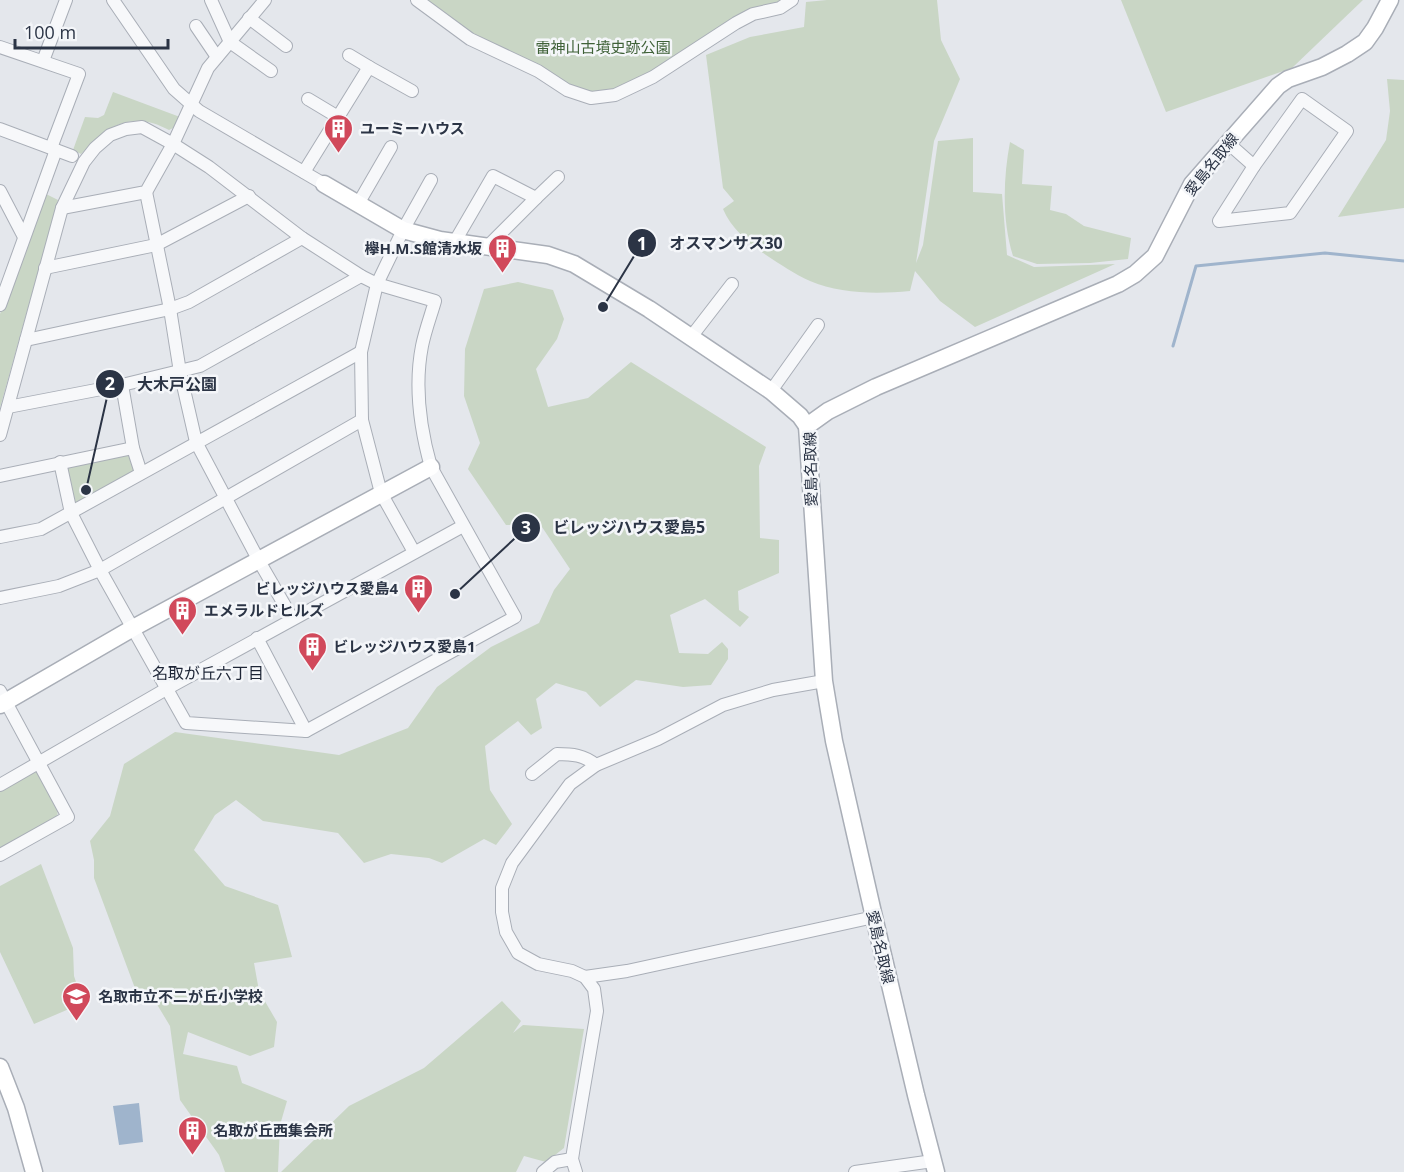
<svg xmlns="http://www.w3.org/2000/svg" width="1404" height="1172" font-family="'Open Sans','Noto Sans JP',sans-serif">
<rect width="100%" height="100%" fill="#e4e7ec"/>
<g fill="#c9d6c5">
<path d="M416,0H788L615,95L567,90Z"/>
<path d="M827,0H937L941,40L960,79L934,141L916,263L923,245L938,141L973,138V192L1002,194L1007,255L1034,267L1115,264L975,327L940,301L915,271L910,291C877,294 840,294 810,281C794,274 780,264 766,255C749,244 731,228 723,209L734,201L723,188L706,55L750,37L804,27L806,2Z"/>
<path d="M1121,0H1363L1292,68L1166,112Z"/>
<path d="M1387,79L1404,80V208L1338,217L1386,140L1390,111Z"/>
<path d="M113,92L180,117L177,126L169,130C144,116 121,118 98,137C92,142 87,149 81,154L73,150L85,117L98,118L104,115Z"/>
<path d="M1010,142L1024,150L1022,184L1052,186L1050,210L1066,214L1084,226L1131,238L1128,259L1090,263L1037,264L1013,256C1002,221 1003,179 1010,142Z"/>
<path d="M44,193L58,200L0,408V314Z"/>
<path d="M518,282L553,290L564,319L557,339L536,369L548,407L588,398L631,362L766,447L759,466L760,538L779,540V573L738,591L739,610L749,617L740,627L705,599L670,615L679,653L708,654L722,642L728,649V659L711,685L683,687L636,680L600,707L586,692L556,683L536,699L542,728L531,735L518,721L485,746L490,790L512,824L496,845L484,839L442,863L429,858L391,854L364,863L338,833L263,821L236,800L215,815L194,850L225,886L278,905L292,957L254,963L259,991L277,1022L274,1047L250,1056L188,1032L183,1054L237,1066L242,1083L287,1101L280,1125L278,1172H225L219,1155L180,1100L170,1026L149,991H136L94,878V860L90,841L110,816L124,764L175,732L339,755L408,728L437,687L491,647L539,623L554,590L570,569L540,524L506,525L468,469L480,443L464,396L465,349L484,289Z"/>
<path d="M131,453L135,467L133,474L75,504L71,503L67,468L72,465Z"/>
<path d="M37,770L58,808L57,820L0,850V789Z"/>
<path d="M41,864L73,948L74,976L83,1003L34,1024L0,952V886Z"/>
<path d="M502,1001L521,1021L513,1033L523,1025L584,1029L564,1148L546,1162L524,1156L516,1172H281L349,1106L424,1068Z"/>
</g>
<path fill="#9fb4cc" d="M139,1103L143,1142L119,1145L113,1106Z"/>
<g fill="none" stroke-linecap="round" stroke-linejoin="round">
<path stroke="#9fb4cc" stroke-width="3" d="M1173,346L1196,266L1325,253L1404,261"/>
<defs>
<g id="street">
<path d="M113,0L174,89L199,111L324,184"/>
<path d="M211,0L230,42L271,71"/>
<path d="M417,0L470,39L538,71L567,90L591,98L615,95L653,77L736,23L753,14L780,8L792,0"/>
<path d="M249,18L286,46"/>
<path d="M196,26L217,57"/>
<path d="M0,47L79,74L51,148"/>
<path d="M349,55L369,67"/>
<path d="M43,61L66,0"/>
<path d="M308,99L338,117"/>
<path d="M1302,99L1347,131L1290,213L1219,221L1254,166Z"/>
<path d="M0,129L56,150L0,305"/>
<path d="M1228,143L1254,166"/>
<path d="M56,150L72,156"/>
<path d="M304,172L369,67L412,91"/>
<path d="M0,191L24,237"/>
<path d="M146,192L170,309L180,372L196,442L259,561L292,618"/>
<path d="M536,198L558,177"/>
<path d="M358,204L391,147"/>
<path d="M62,208L146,192L173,144L208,68L265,0"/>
<path d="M454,243L493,176L536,198L486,248"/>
<path d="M45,268L156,245L249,196"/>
<path d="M691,337L732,284"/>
<path d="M26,340L170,309L189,302L302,238"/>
<path d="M122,385L133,448L141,473"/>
<path d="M771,391L818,325"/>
<path d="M8,407L122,385L200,366L361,276"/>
<path d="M0,435L62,208L84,162L95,148L110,135L126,129L142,127L173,144L209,167L302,238L361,276L377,284L435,301C431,315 425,331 422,346C414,387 420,428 431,467L515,617L306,731L186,723L100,570L71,513L60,462"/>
<path d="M0,476L133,448"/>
<path d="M0,537L41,529L361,352"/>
<path d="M414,552L381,493L362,420L361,352L377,284L403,230L431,180"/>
<path d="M0,598L59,586L100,570L362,420"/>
<path d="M257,638L306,731"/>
<path d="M0,691L68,817L0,855"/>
<path d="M532,774L557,754C572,754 584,755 596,765"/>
<path d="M0,785L168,688L463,526"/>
<path d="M585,977L627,971L874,917"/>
<path d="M543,1172L555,1162L572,1159"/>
<path d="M576,1172L572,1159L574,1146L597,1011L594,989L585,977L572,971L538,964L518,953L506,932L502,912V888L512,863L570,784L596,765L658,739L723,705L773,690L824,681"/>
<path d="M855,1172L933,1161"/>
</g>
<g id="secondary">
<path d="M324,184L403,230L440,240L548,255L574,264L649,309L771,391L800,416L807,426"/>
<path d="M0,705L133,628L431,467"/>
<path d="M0,1067L16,1108L34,1172"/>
<path d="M936,1172L916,1095L874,917L834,741L824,681L807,426L828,411L876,387L1118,284L1135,274L1155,256L1192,184L1278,86L1288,79L1322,67L1347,54L1365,42L1375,28L1390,0"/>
</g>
</defs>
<use href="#street" stroke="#a9aeb7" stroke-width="14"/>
<use href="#secondary" stroke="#a9aeb7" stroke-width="19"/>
<use href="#street" stroke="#f7f8fa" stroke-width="12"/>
<use href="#secondary" stroke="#fff" stroke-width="16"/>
</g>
<defs>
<symbol id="building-pin" viewBox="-11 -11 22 30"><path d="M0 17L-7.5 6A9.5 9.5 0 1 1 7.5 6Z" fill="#d1495b" stroke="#f4f6f9"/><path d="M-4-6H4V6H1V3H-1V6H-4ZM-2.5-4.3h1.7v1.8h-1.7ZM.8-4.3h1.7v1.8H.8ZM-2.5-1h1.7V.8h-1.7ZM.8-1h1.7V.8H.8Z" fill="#fff"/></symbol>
<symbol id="school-pin" viewBox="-11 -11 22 30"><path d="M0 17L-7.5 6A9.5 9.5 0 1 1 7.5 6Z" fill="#d1495b" stroke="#f4f6f9"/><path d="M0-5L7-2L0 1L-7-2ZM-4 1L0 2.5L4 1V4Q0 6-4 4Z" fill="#fff"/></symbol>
</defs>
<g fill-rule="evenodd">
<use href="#building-pin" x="322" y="112" width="33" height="45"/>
<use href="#building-pin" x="486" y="232" width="33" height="45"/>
<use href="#building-pin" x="402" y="572" width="33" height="45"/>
<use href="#building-pin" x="166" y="594" width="33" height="45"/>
<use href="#building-pin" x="296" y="630" width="33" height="45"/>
<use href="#school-pin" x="60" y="980" width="33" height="45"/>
<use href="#building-pin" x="176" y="1114" width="33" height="45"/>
</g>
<g text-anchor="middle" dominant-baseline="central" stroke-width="5" stroke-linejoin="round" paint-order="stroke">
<g font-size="15" fill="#3f6138" stroke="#f4f6f9">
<text x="603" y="47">雷神山古墳史跡公園</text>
</g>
<g font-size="15" font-weight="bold" fill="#2b3445" stroke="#f4f6f9" text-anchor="start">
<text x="360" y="128">ユーミーハウス</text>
<text x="482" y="248" text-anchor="end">欅H.M.S館清水坂</text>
<text x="398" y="588" text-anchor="end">ビレッジハウス愛島4</text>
<text x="204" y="610">エメラルドヒルズ</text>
<text x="333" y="646">ビレッジハウス愛島1</text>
<text x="98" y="996">名取市立不二が丘小学校</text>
<text x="213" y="1130">名取が丘西集会所</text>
</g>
<g font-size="15" fill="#2b3445" stroke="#f4f6f9">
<text transform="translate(1211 164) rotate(-51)">愛島名取線</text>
<text transform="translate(810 469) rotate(-91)">愛島名取線</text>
<text transform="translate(881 947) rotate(77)">愛島名取線</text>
</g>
<g font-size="16" fill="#1d2536" stroke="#f4f6f9">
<text x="208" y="673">名取が丘六丁目</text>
</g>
</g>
<path fill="none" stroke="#2b3445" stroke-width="2" d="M603 307L642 243M86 490L110 384M455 594L526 528"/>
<g fill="#2b3445" stroke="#f4f6f9" stroke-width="2">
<circle cx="603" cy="307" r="6"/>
<circle cx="86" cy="490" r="6"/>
<circle cx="455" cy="594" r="6"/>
<circle cx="642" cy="243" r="15"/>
<circle cx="110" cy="384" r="15"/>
<circle cx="526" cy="528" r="15"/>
</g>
<g font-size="18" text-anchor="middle" font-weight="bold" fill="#fff">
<text x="642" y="250">1</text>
<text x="110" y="390">2</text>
<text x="526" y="534">3</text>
</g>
<g font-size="16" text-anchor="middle" font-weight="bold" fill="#2b3445" stroke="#f4f6f9" stroke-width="5" stroke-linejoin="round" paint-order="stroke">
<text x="726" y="249">オスマンサス30</text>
<text x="177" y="390">大木戸公園</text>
<text x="629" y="533">ビレッジハウス愛島5</text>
</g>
<path d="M15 39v9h153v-9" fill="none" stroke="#2b3445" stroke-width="3"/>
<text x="24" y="39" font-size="18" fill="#2b3445" stroke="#f4f6f9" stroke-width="4.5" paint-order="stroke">100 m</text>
</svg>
